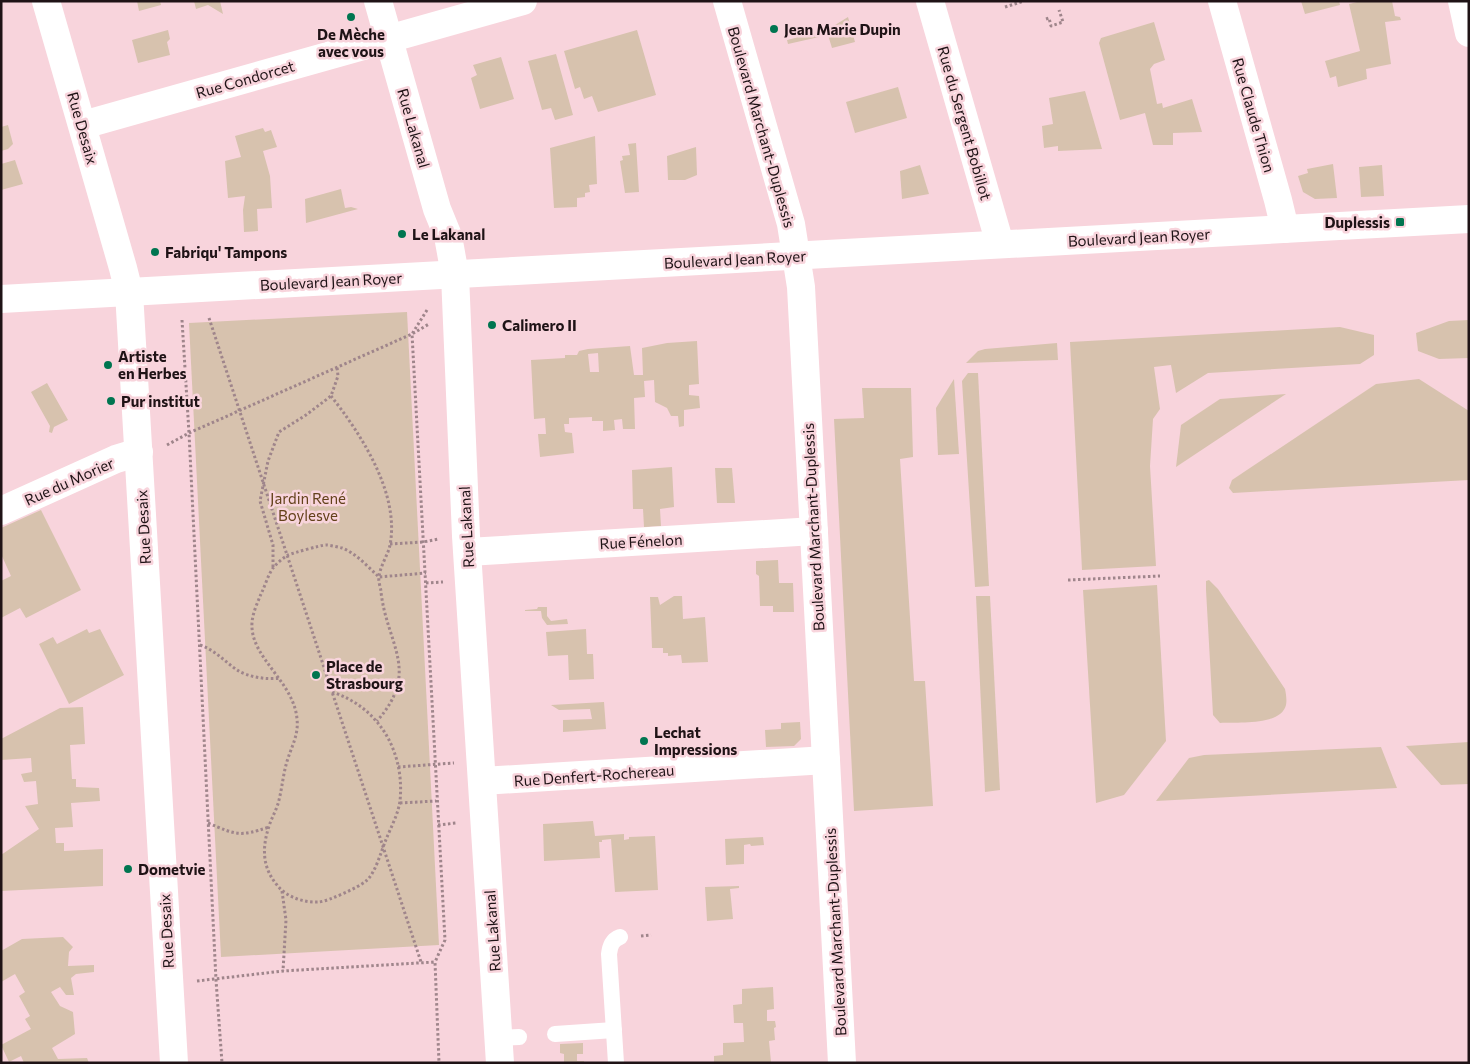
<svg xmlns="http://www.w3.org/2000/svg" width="1470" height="1064" font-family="Commissioner,sans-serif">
<rect width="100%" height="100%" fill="#f8d4dc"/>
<g fill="#d7c2ae" fill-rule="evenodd">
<path d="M137,1H160L161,5L139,11Z"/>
<path d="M194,1H220L223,14L208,5L196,9Z"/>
<path d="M1301,1H1339L1340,5L1305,14Z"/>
<path d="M1361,1H1392L1395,16L1400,17L1401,20L1385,22L1391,64L1366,69L1367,79L1338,87L1336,76L1330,78L1325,61L1360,51L1349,4Z"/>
<path d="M848,17L855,42L832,48L828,35L788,44L787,40L827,30Z"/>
<path d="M1154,22L1165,60L1154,64L1150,69L1157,104L1162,103L1163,108L1192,99L1202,132L1173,133V145H1153L1145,113L1120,120L1099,43L1101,38Z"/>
<path d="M168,30L170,39L167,42L170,55L138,63L132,40Z"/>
<path d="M637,30L656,95L598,112L592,96L584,99L580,87L575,89L564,51Z"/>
<path d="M556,54L573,115L555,120L551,108L542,110L528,61Z"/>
<path d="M501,57L514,99L480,109L471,78L477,75L473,65Z"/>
<path d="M898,87L907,118L855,133L846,102Z"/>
<path d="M1085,91L1102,149L1058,151V146L1044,148L1042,126L1053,124L1049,98Z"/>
<path d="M8,125L13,144L8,149L1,151V127Z"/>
<path d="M263,128L265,132L271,130L277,147L263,151L270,176L272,208L257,209L258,231L244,232L243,210L245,196L228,198L225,161L241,157L235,136Z"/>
<path d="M595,136L597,184L589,185L590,192L585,193V197L577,198V207L554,208L550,148Z"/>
<path d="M636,143L639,192L625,193L620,161L623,160L622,156L630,155L628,144Z"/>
<path d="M696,147L697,175L685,180H668L667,156Z"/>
<path d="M15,160L23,184L1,190V164Z"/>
<path d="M1333,164L1337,198L1315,199L1303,192L1298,176L1308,173L1307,169Z"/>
<path d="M920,165L929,194L902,199L900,171Z"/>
<path d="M1382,165L1384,196L1361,197L1359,167Z"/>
<path d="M341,189L345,208L351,207L358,209L306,223L305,199Z"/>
<path d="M407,312L439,945L221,957L189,323Z"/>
<path d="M1469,320V358L1439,359L1418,351L1416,333L1449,321Z"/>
<path d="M1340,327L1374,335V355L1360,364L1208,373L1176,393L1171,365L1154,367L1160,409L1153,419L1150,466L1156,566L1082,570L1070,342Z"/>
<path d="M697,341L699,384L689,385V395L699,396L700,408L684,410V426L679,427L678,416H671L667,408L655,402L654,380L644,381L645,397L634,398L635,429H623L622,419L614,420L615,430L603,431V421H592V417L569,418V424H564L565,432L572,433L574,453L540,457L538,434H546L545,418L534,419L531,360L565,358V355H577L579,351L588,349L630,346L634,375H643L642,348L667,343ZM598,353L599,372H590L588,354Z"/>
<path d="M1057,343L1058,360L966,363L978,351L985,349Z"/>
<path d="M968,373H978L989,586L975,587L962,381Z"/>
<path d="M954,379L959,454L938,455L936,408Z"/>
<path d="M1419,379L1469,411V480L1233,493L1229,488L1232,480L1376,384Z"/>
<path d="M47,383L68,420L54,427L52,433L49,432L50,426L31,392Z"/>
<path d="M862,388H911L913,457L900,459L914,681H925L933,806L854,811L834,419L864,418Z"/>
<path d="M1286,394L1176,467L1181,425L1220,399Z"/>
<path d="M672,467L674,507L660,509L661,526L644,527L643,509H633L632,470Z"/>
<path d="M715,468H732L735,503H717Z"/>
<path d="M41,510L81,590L26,618L20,608L1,618V581L11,576L1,554V528Z"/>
<path d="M778,560L779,583H793L794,612H773V606H760L759,576L756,574V561Z"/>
<path d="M1209,580L1218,589L1285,689C1286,694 1287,700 1286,705C1281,726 1238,722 1220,723L1213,715L1206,590V581Z"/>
<path d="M1157,585L1166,741L1124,795L1096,803L1083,590Z"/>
<path d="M674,596H682L683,619L705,617L708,662L682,663L681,655L668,656V653H663V648H652L650,597H658L660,605Z"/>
<path d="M976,596H990L1000,790L985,792Z"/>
<path d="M538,607H547V616L551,621L567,619L568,624L547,625L542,618L541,611H525V610L537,609Z"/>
<path d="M87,629L89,633L100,629L124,675L69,704L39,644L53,637L57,644Z"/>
<path d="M586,629L587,654H593L594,679L569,680L568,655L548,656L546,632Z"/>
<path d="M604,702L606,729L563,732V720L592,719L590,709L559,710L551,705Z"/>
<path d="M83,707L85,744L70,745L72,779H76V787L99,788L100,801L71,803L73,827L55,828L56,843H64V851L103,849V886L1,891V855L39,829L25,806L38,804L36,781L24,782L21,774L32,772L31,758L1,760V739L60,708Z"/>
<path d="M800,722L801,739L794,746L766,747L765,730L781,729V723Z"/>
<path d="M1469,742V784L1441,785L1406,746Z"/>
<path d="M1381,747L1397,788L1156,801L1189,758L1204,755Z"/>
<path d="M593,821L595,836L624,834V840L629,839V837L655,836L658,890L615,892L611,839L602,840V842H599L600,858L544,861L543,824Z"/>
<path d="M763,837L764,845L751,846L750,844L744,845V864L726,865L725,839Z"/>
<path d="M739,886V888L730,889L733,919L707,921L705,887Z"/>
<path d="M63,937L73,947L69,952L68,966L94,965V972L76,974L71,978L74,995H66L60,987L51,992L60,1006L73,1012L75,1034L52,1048L58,1059L87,1058L89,1063H24L21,1056L9,1062L1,1045L31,1029L25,1019L30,1016L19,996L25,992L15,974L1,982V951L22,939Z"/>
<path d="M773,987L774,1009L767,1010V1021H775L776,1027L774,1028L775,1040L769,1041L771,1062L714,1063V1056L723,1055V1043L744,1042L743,1023H734L733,1005L742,1004V989Z"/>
<path d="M583,1043V1054H577V1061H584V1063H564V1054L560,1053V1044Z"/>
</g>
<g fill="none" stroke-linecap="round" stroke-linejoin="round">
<g stroke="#9f858b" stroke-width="3" stroke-dasharray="2.5 2.5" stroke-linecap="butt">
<path d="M1005,7L1024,1"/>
<path d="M1046,19L1049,18L1051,26L1063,22L1059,10"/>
<path d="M427,310L412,334L445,940L435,962"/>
<path d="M209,318L421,962"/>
<path d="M182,320L189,433L216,980L222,1063"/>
<path d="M331,396C361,434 400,494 390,545C388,555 380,566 379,577C378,582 381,588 381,592C387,645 421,671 377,721"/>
<path d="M167,445L189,433L412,334L429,324"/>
<path d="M390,544L423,542L439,539"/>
<path d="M273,567V545L260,501L268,461L279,432L306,415L331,396L338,376L337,367"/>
<path d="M1068,580L1160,576"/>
<path d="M426,583L443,582"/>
<path d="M200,645C215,650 224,661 237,670C248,677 267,680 280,678"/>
<path d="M332,692C379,707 405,752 400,801C398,815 390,829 385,842C381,852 375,874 366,881C359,887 329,901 319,902C304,903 286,897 277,885C262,867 262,848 269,826C272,817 277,809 279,800C282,788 283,776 286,765C290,749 299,736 297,719C294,683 254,660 252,628C251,616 257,604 261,594C265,586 268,575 273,568C276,564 283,558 288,555C293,553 321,545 326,545C330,545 337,547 342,548C356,553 368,567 379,577L426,573"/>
<path d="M398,767L454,763"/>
<path d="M400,803L436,801"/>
<path d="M208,823C237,835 239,837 269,827"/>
<path d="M438,825L456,823"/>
<path d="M282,891L286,920L283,971"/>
<path d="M641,936L651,935"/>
<path d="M197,981L283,971L435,962L439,1063"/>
</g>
<g stroke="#fff" stroke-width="16">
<path d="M555,1034L614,1030"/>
<path d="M498,1038L519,1037"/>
<path d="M616,1063L609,954C610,946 612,940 620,937"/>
</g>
<g stroke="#fff" stroke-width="28">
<path d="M46,1L123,268L129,292L174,1063"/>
<path d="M378,1L437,209L448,236L455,275L466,536L500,1063"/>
<path d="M727,1L791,224L801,287L842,1063"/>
<path d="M930,1L1000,244"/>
<path d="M1222,1L1278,200L1285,229"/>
<path d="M1462,1L1469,33"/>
<path d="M83,125L523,1"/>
<path d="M1,511L116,459L139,452"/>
<path d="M468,552L814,531"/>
<path d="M482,781L826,760"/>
</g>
<path stroke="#fff" stroke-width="28" d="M1,299L1469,219"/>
</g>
<g fill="#007550" stroke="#f8d4dc" stroke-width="2">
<circle cx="351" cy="17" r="5"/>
<circle cx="774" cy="29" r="5"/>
<rect x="1395" y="217" width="10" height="10" rx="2.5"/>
<circle cx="402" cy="234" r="5"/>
<circle cx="155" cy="252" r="5"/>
<circle cx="492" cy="325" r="5"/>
<circle cx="108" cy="365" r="5"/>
<circle cx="111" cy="401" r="5"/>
<circle cx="316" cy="675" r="5"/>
<circle cx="644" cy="741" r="5"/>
<circle cx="128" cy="869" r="5"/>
</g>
<g text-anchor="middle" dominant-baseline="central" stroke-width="5" stroke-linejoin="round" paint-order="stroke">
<g font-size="15" font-weight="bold" fill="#1f1316" stroke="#f8d4dc" text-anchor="start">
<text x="784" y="29">Jean Marie Dupin</text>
<text x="351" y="34" text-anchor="middle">De Mèche<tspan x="351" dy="17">avec vous</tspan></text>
<text x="1390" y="222" text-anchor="end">Duplessis</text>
<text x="412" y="234">Le Lakanal</text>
<text x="165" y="252">Fabriqu' Tampons</text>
<text x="502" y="325">Calimero II</text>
<text x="118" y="356">Artiste<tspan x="118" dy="17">en Herbes</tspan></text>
<text x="121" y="401">Pur institut</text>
<text x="326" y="666">Place de<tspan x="326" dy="17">Strasbourg</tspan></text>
<text x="654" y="732">Lechat<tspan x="654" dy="17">Impressions</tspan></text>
<text x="138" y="869">Dometvie</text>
</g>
<g font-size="15" fill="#1f1316" stroke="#f8d4dc">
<text transform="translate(245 79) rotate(-16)">Rue Condorcet</text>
<text transform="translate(1254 115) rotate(74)">Rue Claude Thion</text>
<text transform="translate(965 123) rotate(74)">Rue du Sergent Bobillot</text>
<text transform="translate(762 127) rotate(74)">Boulevard Marchant-Duplessis</text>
<text transform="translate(83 128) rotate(74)">Rue Desaix</text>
<text transform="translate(414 128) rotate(74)">Rue Lakanal</text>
<text transform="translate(1139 237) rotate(-3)">Boulevard Jean Royer</text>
<text transform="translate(735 259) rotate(-3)">Boulevard Jean Royer</text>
<text transform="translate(331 281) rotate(-3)">Boulevard Jean Royer</text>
<text transform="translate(69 481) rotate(-24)">Rue du Morier</text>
<text transform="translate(143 527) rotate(-93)">Rue Desaix</text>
<text transform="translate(466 527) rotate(-93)">Rue Lakanal</text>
<text transform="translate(813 527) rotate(-93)">Boulevard Marchant-Duplessis</text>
<text transform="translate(641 541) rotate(-3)">Rue Fénelon</text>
<text transform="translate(594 775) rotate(-4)">Rue Denfert-Rochereau</text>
<text transform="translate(166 931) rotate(-93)">Rue Desaix</text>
<text transform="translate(492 931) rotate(-94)">Rue Lakanal</text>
<text transform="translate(835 932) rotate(-93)">Boulevard Marchant-Duplessis</text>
</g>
<g font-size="15" fill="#62411a" stroke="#f8d4dc">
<text x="308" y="498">Jardin René<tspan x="308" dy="17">Boylesve</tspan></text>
</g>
</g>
<rect width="1470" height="1064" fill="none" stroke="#1f1316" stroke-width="5"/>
</svg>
